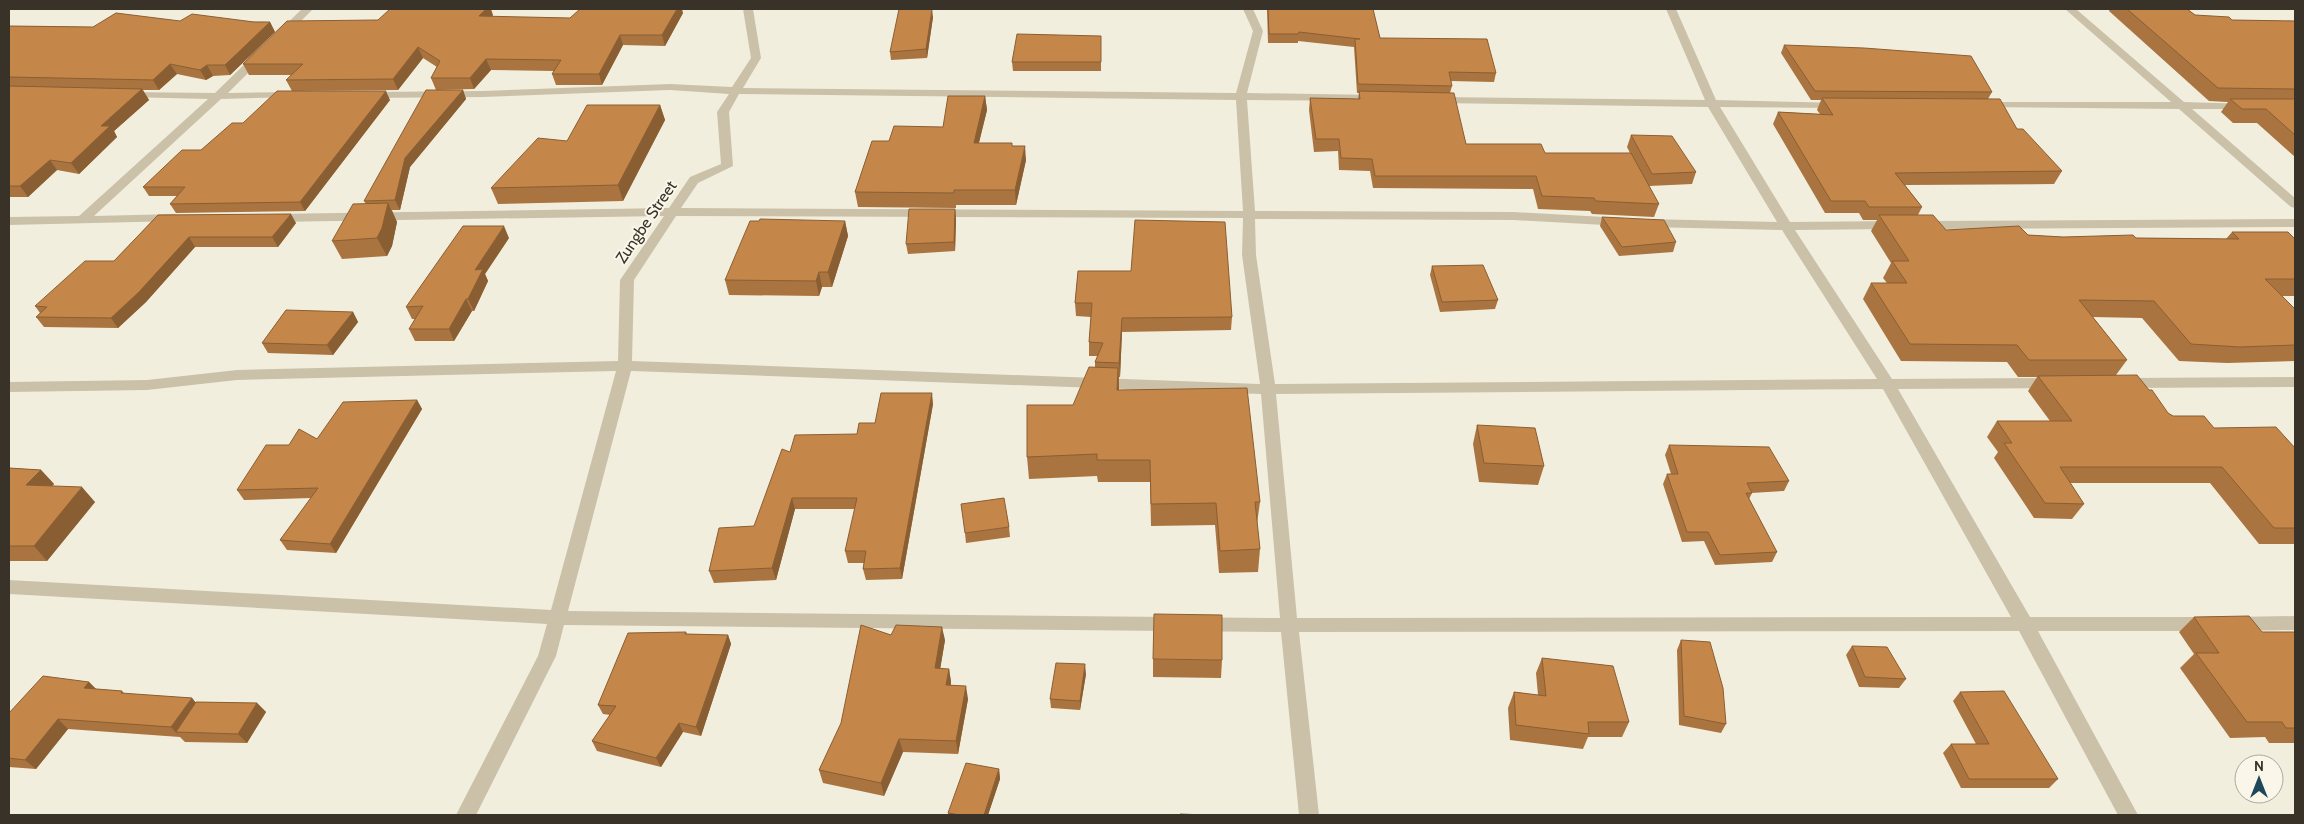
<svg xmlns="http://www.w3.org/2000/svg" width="2304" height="824" font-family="Cabin,sans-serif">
<rect width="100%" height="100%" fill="#f2eede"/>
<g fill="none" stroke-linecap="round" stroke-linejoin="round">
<g fill="#cbc1a9" fill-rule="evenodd">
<path d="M302,9H313L284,38H276V34Z"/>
<path d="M743,9H753L761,58L743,88L1236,93L1253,31L1243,9H1253L1263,31L1247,93L1379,95L1385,98L1379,101L1247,100L1255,211L1514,212L1622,218L1628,222L1622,226L1514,220L1255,219L1256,255L1275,384L1877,379L1782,230L1647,227L1641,223L1647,219L1777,222L1708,107L1437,103L1431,100L1437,97L1705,100L1666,9H1676L1716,100L1843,103L1845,105L1839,108L1720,107L1790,222L1894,221L1900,225L1894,229L1795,230L1892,379L2054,378L2059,379L2061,383L2059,387L2054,388L1898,389L2030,617H2206L2212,619L2215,624L2212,629L2206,631H2038L2138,815H2118L2019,631L1299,632L1319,815H1299L1281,632L564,625L556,656L476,815H456L538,656L547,624L9,594V580L551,610L616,371L237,380L147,390L9,392V382L147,380L237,370L618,361L620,280L664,216L273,222L267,218L273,214L669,208L690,177L721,164L717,112L729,94L670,90L483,97L369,98L363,95L369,92L483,91L670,84L732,87L751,58ZM739,94L1236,100L1243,211L681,208L698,183L733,166L729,112ZM676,216L1243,218L1242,255L1260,384L632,361L634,280ZM631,371L1261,394L1280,618L568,611ZM1883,389L2011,617L1297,618L1276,394Z"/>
<path d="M2065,9H2076L2184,102L2248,104L2250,106L2244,109H2192L2295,198V208L2291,207L2179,109L1980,107L1978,105L1984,102H2171Z"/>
<path d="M260,52L264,53V57L228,93L291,92L297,95L295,97L221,99L94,216L175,214L181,218L179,221L9,225V217L79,216L208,99L127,97L123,96L121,94L123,92L215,93L256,53Z"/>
<path d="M2295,219V227L1922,229L1916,225L1922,221Z"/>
<path d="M2295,377V387L2124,388L2119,387L2117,383L2119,379L2124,378Z"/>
<path d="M2295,616V630L2234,631L2228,629L2225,624L2228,619L2234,617Z"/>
</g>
</g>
<g fill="#a9743f">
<path d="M1267,9H1373L1380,38L1496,73L1494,82L1450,81L1452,86L1450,93L1466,144L1545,153H1630L1627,147L1631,135L1696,172L1692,184L1649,186L1659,204L1654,217L1592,214L1590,211L1538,209L1533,189L1373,188L1370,171L1339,170L1338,151L1314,152L1309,110L1310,98L1358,99L1359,93H1357L1354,47L1298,41V43H1268Z"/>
<path d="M2110,9H2187L2195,15L2232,20L2295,21V157L2257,123H2233L2221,112L2228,102L2209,101L2109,11Z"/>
<path d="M683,13L665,46L623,45L602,85H556L552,74L554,71L491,70L474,89L436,90L431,78L437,67L423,58L398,90L292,91L286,80L291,75H249L243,64L378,20L493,15L492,17L570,18Z"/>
<path d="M933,17L927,58L891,60L890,52Z"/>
<path d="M180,21L270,22L275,32L230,75L213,76L206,80L177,74L159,90H143L149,100L114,131L117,137L79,174L57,170L28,197H9V26L93,27Z"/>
<path d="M1101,36V71H1013L1012,62Z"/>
<path d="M1784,45L1992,92L1988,99L2017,129L2062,171L2054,184L1905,185L1922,207L1918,215L1946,230L2063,237L2226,239L2232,232L2295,239V296H2282L2295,309V361L2227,363L2179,361L2142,318L2093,317L2127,360L2116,375L2168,413L2173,416L2214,428L2295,448V544H2259L2210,483H2070L2084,504L2072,519L2034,518L1994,458L1998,452L1987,437L1997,421H2050L2028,391L2037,377H2018L2007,362L1901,361L1863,299L1871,283H1887L1883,278L1891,263L1871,231L1877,220H1863L1859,213H1825L1773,124L1778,112L1820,114L1817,110L1821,100H1811L1781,53Z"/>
<path d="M463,90L466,99L410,167L400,210H392L397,222L392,246L387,256L342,259L332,241L366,204L364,201Z"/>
<path d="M985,96L987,110L979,143L1013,146L1026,160L1016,205H956V208L858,207L855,192Z"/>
<path d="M390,100L305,211L176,213L170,204L177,196H149L143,187L243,123Z"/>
<path d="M660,105L665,120L623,201L498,204L491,188L567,141Z"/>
<path d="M955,209L956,219L955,251L908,254L906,244Z"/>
<path d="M158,215L296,223L278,247H195L146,302L118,328L44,327L36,317L40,313L35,306L114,261Z"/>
<path d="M1602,217L1676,242L1673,252L1619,256L1600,226Z"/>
<path d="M845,221L848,236L832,287H822L819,296L729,295L725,280Z"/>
<path d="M509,238L485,274L488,281L474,311H472L454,341H415L409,329L415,319H412L406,307Z"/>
<path d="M1432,266L1498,300L1495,309L1440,312L1430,275Z"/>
<path d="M1078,271L1232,317L1231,330L1122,332L1120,377H1119V390L1260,502L1257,524L1260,549L1258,572L1219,573L1215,525L1151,526L1150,482H1098L1097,476L1029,479L1027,457L1073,405L1095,368V362L1098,356H1089V342L1091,317L1076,316L1075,303Z"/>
<path d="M353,312L358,322L333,355L268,353L262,343Z"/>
<path d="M417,400L422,409L336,553L287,550L280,540L311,498L244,500L237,490L289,445L317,439Z"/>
<path d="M933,404L902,579L866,580L863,569L864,563H848L845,551L855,509H795L776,580L714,583L709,571L754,526L790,452L857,434L875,423Z"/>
<path d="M1477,425L1544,466L1538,485L1479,482L1473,444Z"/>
<path d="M1669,445L1789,481L1784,491L1751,493H1752L1749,499L1777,552L1772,562L1715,565L1704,541L1682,542L1663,484L1667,474H1671L1665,455Z"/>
<path d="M9,468L41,470L54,484L52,486L95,502L47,561H9Z"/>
<path d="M1009,527L1010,537L966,543L965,533Z"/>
<path d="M2194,617L2262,632H2295V743H2269L2265,737L2230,738L2180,668L2194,654L2179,632Z"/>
<path d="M686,632L687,634L728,635L731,644L701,736L683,732L661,767L597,751L592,741L610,715L603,714L598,705Z"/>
<path d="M891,635L945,640L940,669H949L951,682V685L968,699L958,754L903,752L884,796L823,783L819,770Z"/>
<path d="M1681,640L1726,724L1721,733L1679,725L1677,650Z"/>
<path d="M1852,646L1906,679L1899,688L1859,687L1846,655Z"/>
<path d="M1542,658L1629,722L1622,737H1588L1583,749L1510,740L1508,708L1514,692L1538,695L1536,673Z"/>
<path d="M1153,659L1222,660L1221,678L1153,677Z"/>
<path d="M1086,674L1080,710L1051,708L1050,699Z"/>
<path d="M89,682L96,689L122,691L125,694L192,698L195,702L257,703L266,712L247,743L185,742L180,737L68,729L36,769L9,767V713Z"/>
<path d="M1960,692L2058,779L2049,788H1961L1943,753L1951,744H1976L1953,701Z"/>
<path d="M999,769L1000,779L988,815H948V813Z"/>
</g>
<g fill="#8a5e33">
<path d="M486,9H491L493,15L483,27L479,16Z"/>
<path d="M677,9H682L683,13L665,46L662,35Z"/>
<path d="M932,9L933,17L927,58L926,49Z"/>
<path d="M270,22L275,32L230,75L225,65Z"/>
<path d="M620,35L623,45L602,85L599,74Z"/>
<path d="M418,47L423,58L398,90L393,79Z"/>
<path d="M486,59L491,70L474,89L470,78Z"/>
<path d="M170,64L177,74L159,90L153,80Z"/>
<path d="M207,65L213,76L206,80L200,70Z"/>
<path d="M142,89L149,100L114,131L117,137L79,174L71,163L101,126Z"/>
<path d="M463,90L466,99L410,167L400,210L395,200L405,158Z"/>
<path d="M386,91L390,100L305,211L300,202Z"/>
<path d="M985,96L987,110L975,158L974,143Z"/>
<path d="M660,105L665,120L623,201L618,185Z"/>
<path d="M1025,146L1026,160L1016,205L1015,190Z"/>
<path d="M50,160L57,170L28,197L20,186Z"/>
<path d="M388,203L397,222L392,246L387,256L377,238Z"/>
<path d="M955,209L956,219L955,251L954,242Z"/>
<path d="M291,214L296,223L278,247L272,237Z"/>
<path d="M845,221L848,236L832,287L828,272Z"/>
<path d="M504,226L509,238L485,274L488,281L474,311L468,299L475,270Z"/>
<path d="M189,237L195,247L146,302L118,328L111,318Z"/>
<path d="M819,272L822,287L819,296L816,281Z"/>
<path d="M466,299L472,311L454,341L449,329Z"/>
<path d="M353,312L358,322L333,355L327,345Z"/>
<path d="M1122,318V332L1120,377L1119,363Z"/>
<path d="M1118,368L1119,391L1117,390Z"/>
<path d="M932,393L933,404L902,579L900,568Z"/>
<path d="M417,400L422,409L336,553L330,544Z"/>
<path d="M41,470L54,484L39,500L26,485Z"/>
<path d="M82,487L95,502L47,561L34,546Z"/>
<path d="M792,498L795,509L776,580L772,568Z"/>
<path d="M942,627L945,640L938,682L935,668Z"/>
<path d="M728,635L731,644L701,736L696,727Z"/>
<path d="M1085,664L1086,674L1080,710V701Z"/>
<path d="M949,669L951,682L948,698L946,685Z"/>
<path d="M89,682L99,692L84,688Z"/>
<path d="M966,686L968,699L958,754L956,741Z"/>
<path d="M192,698L200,708L176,732L180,737L171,727Z"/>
<path d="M257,703L266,712L247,743L238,734Z"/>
<path d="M58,719L68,729L36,769L25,760Z"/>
<path d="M679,723L683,732L661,767L656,758Z"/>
<path d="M899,739L903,752L884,796L881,783Z"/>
<path d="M999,769L1000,779L988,815H984Z"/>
</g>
<g fill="#c58749" stroke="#8a5e33">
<path d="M390,9H486L479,16L570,18L580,9H677L662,35H620L599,74H552L561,60L486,59L470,78H431L440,61L418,47L393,79L286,80L303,64H243L287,21L378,20Z"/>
<path d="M899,9H932L926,49L890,52Z"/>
<path d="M1268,9H1373L1380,38L1487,39L1496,73L1449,72L1452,86L1358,84L1355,39H1360L1299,32L1298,34H1269Z"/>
<path d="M2127,9H2187L2195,15L2229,17L2232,20L2295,21V89L2218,88Z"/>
<path d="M116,13L180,21L192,14L254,22H270L225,65H207L200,70L170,64L153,80L9,77V26L93,27Z"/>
<path d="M1017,34L1101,36V62H1012Z"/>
<path d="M1784,45L1864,48L1971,56L1992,92L1815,91Z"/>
<path d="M9,86L142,89L101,126H110L71,163L50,160L20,186H9Z"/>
<path d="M426,90H463L405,158L395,200L364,201Z"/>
<path d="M277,91H386L300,202L170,204L185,187H143L182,150H201L232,123H243Z"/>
<path d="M1359,91L1454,93L1466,144H1541L1545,153H1631L1659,204L1596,201L1594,198L1542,196L1536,176H1375L1372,159L1341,158L1339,139H1316L1310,98L1360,99Z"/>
<path d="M948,96H985L974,143H1012V146H1025L1015,190H954V193L855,192L872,141H889L894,126L943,127Z"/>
<path d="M1822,98L2000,99L2017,129H2023L2062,171L1895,173L1922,207H1869L1865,201H1831L1778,112L1833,115Z"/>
<path d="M2230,99H2295V135L2266,109H2242Z"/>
<path d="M587,105H660L618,185L491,188L538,138L567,141Z"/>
<path d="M1631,135L1672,136L1696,172L1652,174Z"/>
<path d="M388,203L382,228L377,238L332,241L353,204Z"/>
<path d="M909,209H955L954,242L906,244Z"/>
<path d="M291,214L272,237H189L139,292L111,318L36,317L47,307L35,306L85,261H114L158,215Z"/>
<path d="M1879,215H1933L1946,230L2019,226L2028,235L2063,237L2133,235L2136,238L2239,239L2232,232H2288L2295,239V279H2265L2295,309V345L2240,347L2191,344L2154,301L2079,300L2127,360H2029L2017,345L1910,344L1871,283H1907L1892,261H1909Z"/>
<path d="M1602,217L1664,220L1676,242L1622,247Z"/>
<path d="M760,219L845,221L828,272H819L816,281L725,280L750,221H759Z"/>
<path d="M1135,220L1225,222L1232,317L1122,318L1119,363L1095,362L1103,343L1089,342L1092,303H1075L1078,271H1131Z"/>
<path d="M463,226H504L475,270L483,269L468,299H466L449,329H409L423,306L406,307Z"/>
<path d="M1483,265L1498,300L1442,302L1432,266Z"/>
<path d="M286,310L353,312L327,345L262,343Z"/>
<path d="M1089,367L1118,368L1117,390L1247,388L1260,502H1255L1260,549L1220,551L1216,503L1151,504L1150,460H1097V454L1027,457V405H1073Z"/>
<path d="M2137,375L2149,390H2152L2168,413L2173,416H2204L2214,428L2276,427L2295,448V528H2274L2222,467H2060L2084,504L2045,503L2004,443H2012L1997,421H2072L2038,376Z"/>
<path d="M881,393H932L900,568L863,569L866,551H845L857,498H792L772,568L709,571L719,528L754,526L782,449L790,452L795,435L857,434L859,423H875Z"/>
<path d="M417,400L330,544L280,540L318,488L237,490L266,445H289L299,429L317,439L343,402Z"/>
<path d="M1477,425L1535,428L1544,466L1484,463Z"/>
<path d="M1669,445L1769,447L1789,481L1747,483L1752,493H1746L1777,552L1720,555L1708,532H1687L1667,474H1678Z"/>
<path d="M9,468L41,470L26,485L82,487L34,546H9Z"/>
<path d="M1004,498L1009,527L965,533L961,504Z"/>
<path d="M1154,614L1222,615V660L1153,659Z"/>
<path d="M2249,616L2262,632H2295V728H2286L2282,722H2247L2196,653H2219L2194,617Z"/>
<path d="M861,625L891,635L896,625L942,627L935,668L949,669L946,685L966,686L956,741L899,739L881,783L819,770L841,723Z"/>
<path d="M686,632L685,634L728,635L696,727L679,723L656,758L592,741L616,706L598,705L628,633Z"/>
<path d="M1681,640L1710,642L1723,688L1726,724L1684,716Z"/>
<path d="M1852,646L1887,647L1906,679L1865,677Z"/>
<path d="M1542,658L1613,666L1629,722H1588L1589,734L1516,725L1514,692L1546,696Z"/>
<path d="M1056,663L1085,664L1080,701L1050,699Z"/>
<path d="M43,676L89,682L84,688L122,691L121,693L192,698L171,727L58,719L25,760L9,758V713Z"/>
<path d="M2004,691L2058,779H1969L1951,744H1989L1960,692Z"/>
<path d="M196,702L257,703L238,734L176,732Z"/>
<path d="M966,763L999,769L984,815H960L948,813Z"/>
<path d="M1180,814L1206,815H1180Z"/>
</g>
<g text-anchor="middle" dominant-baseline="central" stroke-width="4" stroke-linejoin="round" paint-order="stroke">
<g font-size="16" fill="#383229" stroke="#faf7ea">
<text transform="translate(646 222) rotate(-56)">Zungbe Street</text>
</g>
</g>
<rect width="2304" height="824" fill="none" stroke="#383229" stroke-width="20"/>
<g transform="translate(2259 779)"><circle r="24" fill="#faf7ea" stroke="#aca89d"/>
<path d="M0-4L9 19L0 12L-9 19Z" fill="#1f475a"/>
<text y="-8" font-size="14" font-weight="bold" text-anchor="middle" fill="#383229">N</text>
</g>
</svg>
